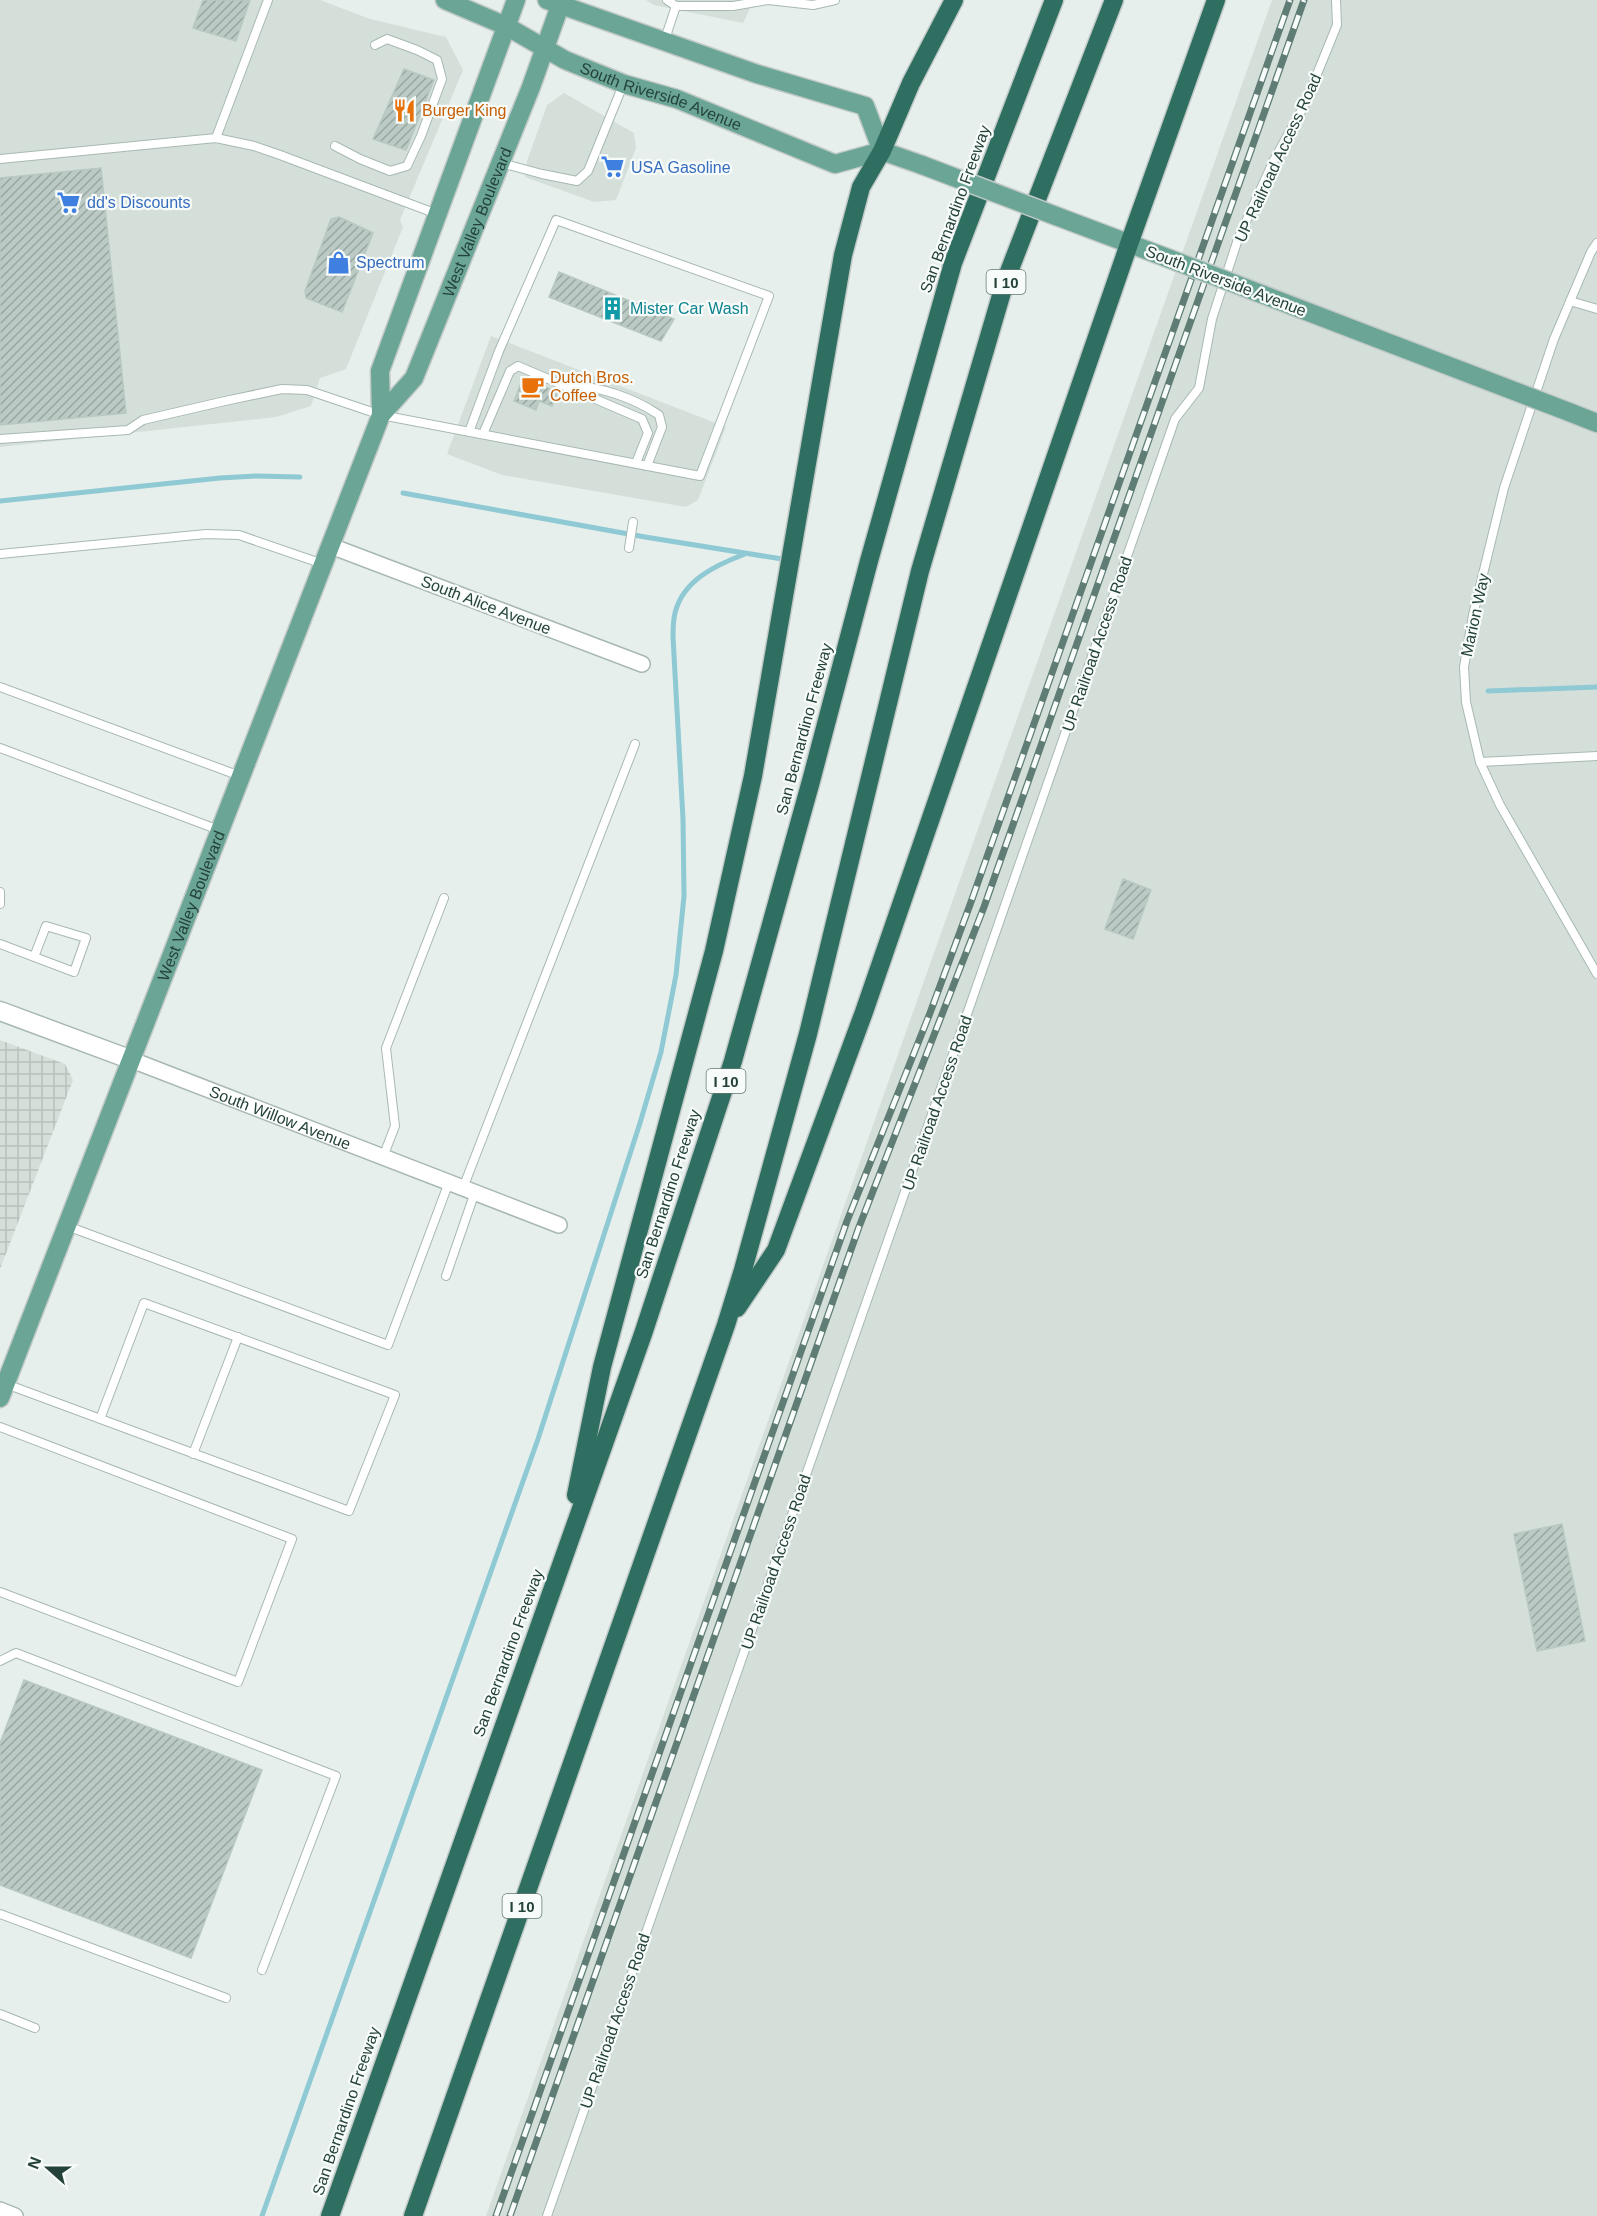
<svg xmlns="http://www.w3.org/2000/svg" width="1597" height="2216" font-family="Helvetica,sans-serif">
<defs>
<pattern id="industrial-grid" width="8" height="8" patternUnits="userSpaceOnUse" patternTransform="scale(1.5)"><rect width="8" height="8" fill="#d4dfda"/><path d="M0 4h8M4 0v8" fill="none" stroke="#b6c1bc"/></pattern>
<pattern id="building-hatch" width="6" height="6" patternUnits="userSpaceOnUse" patternTransform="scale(1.5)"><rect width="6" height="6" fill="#bbcac4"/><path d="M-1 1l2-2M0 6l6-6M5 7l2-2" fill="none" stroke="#98a6a0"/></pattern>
</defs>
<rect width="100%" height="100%" fill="#e6efeb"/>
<g fill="#d4dfda">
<path d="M0,0H320L370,19L446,37L463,70L400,220L403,227L346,369L320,378L311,406L276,417L0,447Z"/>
<path d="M646,0H754L743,23L654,5Z"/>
<path d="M1272,0H1597V2216H486Z"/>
<path d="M564,93L634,133L636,148L616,200L594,202L525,177L527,161L547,105Z"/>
<path d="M491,336L726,427L698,500L686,507L502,475L447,454Z"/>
</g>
<path fill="url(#industrial-grid)" d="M0,1040L65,1064L73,1080L0,1269Z"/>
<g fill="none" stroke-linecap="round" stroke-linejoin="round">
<g stroke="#8ec9d4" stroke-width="5">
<path d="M403,493L645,537L782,559"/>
<path d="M0,501L220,478L256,476L300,477"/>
<path d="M1488,691L1597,687"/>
<path d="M262,2216L538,1439L640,1123L661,1052L676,975L684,896L683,819L673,637C673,629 673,621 675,613C683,580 716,565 745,554"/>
</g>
</g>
<g fill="url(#building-hatch)" stroke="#b8c9c2" stroke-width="1.5">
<path d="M203,0H250L236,41L193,28Z"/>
<path d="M404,69L434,80L406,150L373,139Z"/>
<path d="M101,168L126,413L0,425V178Z"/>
<path d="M339,217L373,233L342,312L306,298L305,291L331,219Z"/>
<path d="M559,272L674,319L661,341L549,297Z"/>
<path d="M523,378L558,392L552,406L539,401L536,410L514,401Z"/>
<path d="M1123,879L1151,890L1133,939L1105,929Z"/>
<path d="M1562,1524L1585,1641L1537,1651L1514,1534Z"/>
<path d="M24,1680L262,1770L191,1958L0,1885V1743Z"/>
</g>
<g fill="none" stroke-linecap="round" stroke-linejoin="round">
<defs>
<g id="service">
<path d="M667,0L676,6H733L768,0L813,5L835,0"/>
<path d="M664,42L676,6"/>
<path d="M216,138L268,0"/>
<path d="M335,146L360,159L390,171L407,166L421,136L442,79L437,60L417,50L387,39L375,45"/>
<path d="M0,159L216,138L254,146L280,155L437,214"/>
<path d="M501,163L542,174L577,181L588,171L623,85"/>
<path d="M1597,243L1591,252L1554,339L1504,488L1473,615L1464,667L1466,702L1480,762L1500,805L1597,974"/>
<path d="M1570,301L1597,309"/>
<path d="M570,386C600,386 634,398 659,415L662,427L647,466"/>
<path d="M483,434L510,371L518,366L642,419L648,433L636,463"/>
<path d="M0,439L128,430L143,420L225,401L282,389L307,390L381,415L700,476L769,296L556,220L499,351L469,432"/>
<path d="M629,548L633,522"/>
<path d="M0,554L206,534L239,535L323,564"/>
<path d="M0,687L240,776"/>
<path d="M0,748L219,830"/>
<path d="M1480,762L1597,756"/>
<path d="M0,892V904"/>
<path d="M0,944L74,972L86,938L46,926L34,957"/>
<path d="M383,1157L395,1126L386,1048L444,898"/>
<path d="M463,1188L635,744"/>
<path d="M67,1226L388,1345L449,1182"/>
<path d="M446,1276L475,1192"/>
<path d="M6,1384C120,1426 235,1469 349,1511L395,1395L144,1303L100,1419"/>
<path d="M0,1427L292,1539L238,1682L0,1592"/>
<path d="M193,1454L238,1337"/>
<path d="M0,1661L16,1653L336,1776L262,1970"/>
<path d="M0,1914L226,1998"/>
<path d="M0,2014L35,2028"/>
<path d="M547,2216L1168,439L1175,419L1199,388L1212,319L1238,239L1274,160L1304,106L1337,25L1336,0"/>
</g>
<g id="minor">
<path d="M331,546L642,664"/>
<path id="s1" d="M132,1060L559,1225"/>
<path d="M0,2210L15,2216"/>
</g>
<path id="tertiary" d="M0,1011L132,1060"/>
<g id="primary">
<path id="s2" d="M445,0L506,26L565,60L624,84L677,99L835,164L882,151L922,165"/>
<path d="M547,0L757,74L865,106L882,151"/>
<path d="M1056,216L1170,259"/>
<path d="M1569,412L1597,423"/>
<path d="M381,415L380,371L516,0"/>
<path id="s3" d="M0,1398L381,415L414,378L531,87L562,0"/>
</g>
<g id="motorway">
<path d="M737,1308L776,1250L864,1012L1129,244L1216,0"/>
<path d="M576,1495L602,1367L714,951L753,776L843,255L861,187L882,151L911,83L954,0"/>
<path d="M330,2216L643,1334L733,1061L811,781L869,561L953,263L1054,0"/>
<path d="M413,2216L726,1325L743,1270L808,1034L920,571L1005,282L1114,0"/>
</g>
</defs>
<use href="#service" stroke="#a8b8b2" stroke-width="10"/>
<use href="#minor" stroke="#a8b8b2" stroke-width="18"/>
<use href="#tertiary" stroke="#a8b8b2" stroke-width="21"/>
<use href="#primary" stroke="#c2cac8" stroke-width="21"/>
<use href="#motorway" stroke="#c2cac8" stroke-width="21"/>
<use href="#service" stroke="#fff" stroke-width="8"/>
<use href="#minor" stroke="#fff" stroke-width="15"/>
<use href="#tertiary" stroke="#fff" stroke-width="18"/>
<use href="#primary" stroke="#6aa596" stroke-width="18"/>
<use href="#motorway" stroke="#2f6f62" stroke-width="18"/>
<defs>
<g id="rail">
<path d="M496,2216L847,1221L930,1013L971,902L1290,0"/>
<path d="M510,2216L859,1227L984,907L1304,0"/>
</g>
</defs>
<use href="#rail" stroke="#5f7d75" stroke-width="7"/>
<use href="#rail" stroke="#f7fbf9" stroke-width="4.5" stroke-dasharray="14" stroke-linecap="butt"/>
<defs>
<g id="primary-bridge">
<path d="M922,165L1056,216"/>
<path d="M1170,259L1569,412"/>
</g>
</defs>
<use href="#primary-bridge" stroke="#c2cac8" stroke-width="21" stroke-linecap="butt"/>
<use href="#primary-bridge" stroke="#6aa596" stroke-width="18"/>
</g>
<defs>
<symbol id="restaurant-bare" viewBox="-9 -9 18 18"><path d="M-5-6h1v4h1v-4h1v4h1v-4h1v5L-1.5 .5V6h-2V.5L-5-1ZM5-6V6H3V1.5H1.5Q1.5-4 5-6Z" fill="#e8710a" stroke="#f7fbf9" stroke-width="2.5" paint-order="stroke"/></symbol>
<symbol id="supermarket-bare" viewBox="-9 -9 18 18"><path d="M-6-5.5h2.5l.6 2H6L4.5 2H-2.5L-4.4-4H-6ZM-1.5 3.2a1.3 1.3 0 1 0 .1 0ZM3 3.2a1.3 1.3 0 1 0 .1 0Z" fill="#3f7fe0" stroke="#f7fbf9" stroke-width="2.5" paint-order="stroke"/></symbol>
<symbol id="shop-bare" viewBox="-9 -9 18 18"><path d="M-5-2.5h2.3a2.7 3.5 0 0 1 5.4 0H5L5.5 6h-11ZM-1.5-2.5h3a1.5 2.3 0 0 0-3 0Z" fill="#3f7fe0" stroke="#f7fbf9" stroke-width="2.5" paint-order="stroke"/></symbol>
<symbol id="building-bare" viewBox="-9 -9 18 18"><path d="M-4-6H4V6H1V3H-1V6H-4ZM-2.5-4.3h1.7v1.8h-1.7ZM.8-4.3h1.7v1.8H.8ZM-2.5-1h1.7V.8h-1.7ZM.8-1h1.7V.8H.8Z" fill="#0f9aa8" stroke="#f7fbf9" stroke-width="2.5" paint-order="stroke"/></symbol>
<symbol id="cafe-bare" viewBox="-9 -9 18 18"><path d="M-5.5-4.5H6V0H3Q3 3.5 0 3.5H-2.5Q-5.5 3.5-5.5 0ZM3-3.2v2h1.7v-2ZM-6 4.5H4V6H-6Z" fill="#e8710a" stroke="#f7fbf9" stroke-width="2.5" paint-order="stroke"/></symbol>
</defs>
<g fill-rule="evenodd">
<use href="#restaurant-bare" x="388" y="94" width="33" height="33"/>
<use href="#supermarket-bare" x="596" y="150" width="33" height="33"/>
<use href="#supermarket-bare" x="52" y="186" width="33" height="33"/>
<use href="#shop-bare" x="322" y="246" width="33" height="33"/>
<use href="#building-bare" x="596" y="292" width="33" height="33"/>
<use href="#cafe-bare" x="516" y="370" width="33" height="33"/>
</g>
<g text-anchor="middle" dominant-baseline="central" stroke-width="4.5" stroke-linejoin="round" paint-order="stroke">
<g fill="#f7fbf9" stroke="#637a73" stroke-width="1.5">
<rect x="986.5" y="270" width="39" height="24" rx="4.5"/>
<rect x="706.5" y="1069" width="39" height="24" rx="4.5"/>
<rect x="502.5" y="1894" width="39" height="24" rx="4.5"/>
</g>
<g font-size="15" font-weight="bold" fill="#24423a">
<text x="1006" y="282">I 10</text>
<text x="726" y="1081">I 10</text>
<text x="522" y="1906">I 10</text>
</g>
<g font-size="16" fill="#24423a" stroke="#f7fbf9">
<text stroke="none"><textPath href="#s2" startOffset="237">South Riverside Avenue</textPath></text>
<text transform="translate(1278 158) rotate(-65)">UP Railroad Access Road</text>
<text transform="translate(955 209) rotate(-70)">San Bernardino Freeway</text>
<text stroke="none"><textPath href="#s3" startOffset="1272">West Valley Boulevard</textPath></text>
<text transform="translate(1226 281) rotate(21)">South Riverside Avenue</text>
<text transform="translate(486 605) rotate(21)">South Alice Avenue</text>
<text transform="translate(1475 615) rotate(-78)">Marion Way</text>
<text transform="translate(1097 644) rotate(-71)">UP Railroad Access Road</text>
<text transform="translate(804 729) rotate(-75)">San Bernardino Freeway</text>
<text stroke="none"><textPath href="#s3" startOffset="528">West Valley Boulevard</textPath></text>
<text transform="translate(937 1103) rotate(-71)">UP Railroad Access Road</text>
<text stroke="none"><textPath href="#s1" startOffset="159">South Willow Avenue</textPath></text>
<text transform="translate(668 1194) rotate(-72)">San Bernardino Freeway</text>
<text transform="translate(776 1562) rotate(-71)">UP Railroad Access Road</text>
<text transform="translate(508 1653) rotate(-70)">San Bernardino Freeway</text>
<text transform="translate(615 2021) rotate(-71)">UP Railroad Access Road</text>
<text transform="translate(346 2111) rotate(-71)">San Bernardino Freeway</text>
</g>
<g font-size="16" fill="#c56008" stroke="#f7fbf9" text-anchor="start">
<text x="422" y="110">Burger King</text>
<text x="550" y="377">Dutch Bros.<tspan x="550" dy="18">Coffee</tspan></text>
</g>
<g font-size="16" fill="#366cbe" stroke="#f7fbf9" text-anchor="start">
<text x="631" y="167">USA Gasoline</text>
<text x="87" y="202">dd's Discounts</text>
<text x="356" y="262">Spectrum</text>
</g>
<g font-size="16" fill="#0d838f" stroke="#f7fbf9" text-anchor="start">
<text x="630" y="308">Mister Car Wash</text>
</g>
</g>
<g transform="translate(48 2168) rotate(291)" stroke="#f7fbf9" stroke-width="4.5" paint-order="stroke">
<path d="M0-4.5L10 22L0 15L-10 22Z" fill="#24423a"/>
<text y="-9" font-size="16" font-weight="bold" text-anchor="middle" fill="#24423a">N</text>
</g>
</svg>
